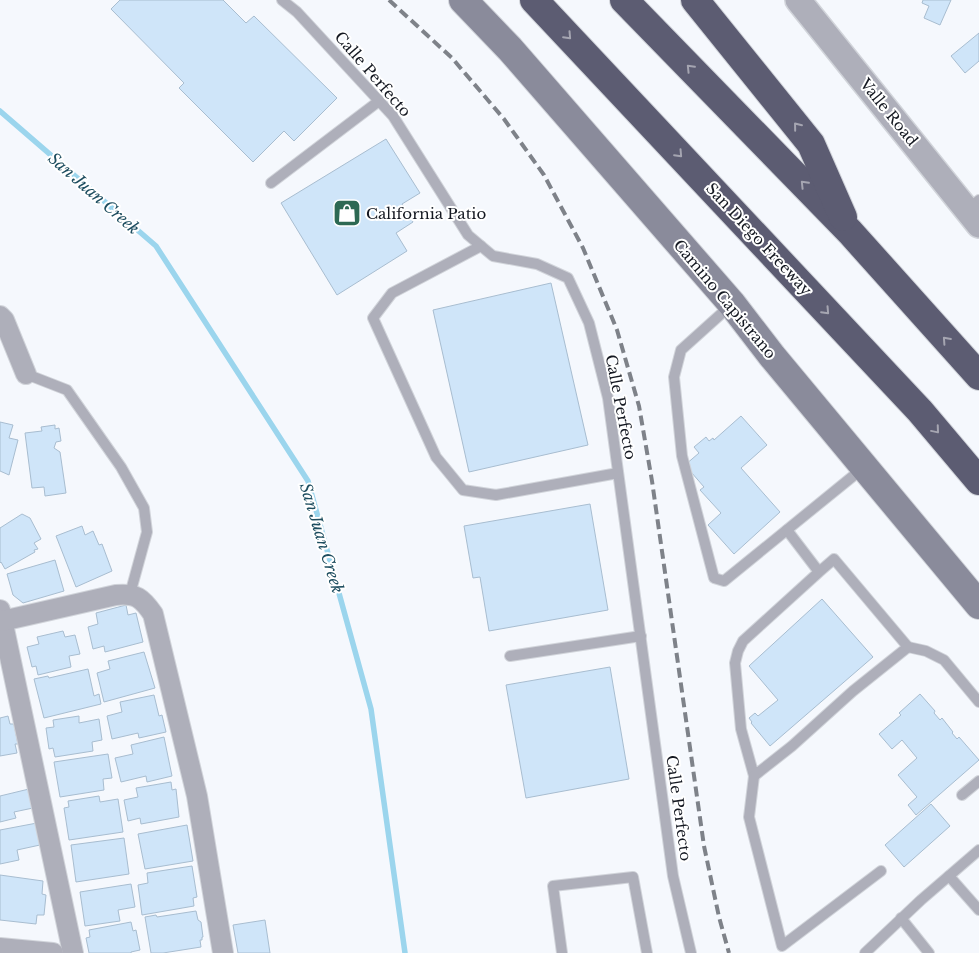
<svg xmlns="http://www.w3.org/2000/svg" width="979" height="953" font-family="'Libre Baskerville',serif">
<rect width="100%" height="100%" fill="#f5f8fd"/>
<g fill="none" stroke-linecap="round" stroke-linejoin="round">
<path stroke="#9bd5ed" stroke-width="5.5" d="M0,111L156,246L308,481L371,709L405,953"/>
</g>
<g fill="#cfe5f9" stroke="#a8bdd0">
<path d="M120,0H223L246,23L254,16L337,98L294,141L284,131L253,162L179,88L184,83L111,9Z"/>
<path d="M923,0H951L940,25L924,18L929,6L922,3Z"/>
<path d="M979,33V61L965,73L951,56Z"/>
<path d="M386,139L420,193L402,204L413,222L396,233L407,251L337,295L281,203Z"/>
<path d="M551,283L588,445L469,472L433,310Z"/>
<path d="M741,416L767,445L741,468L780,512L734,554L708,525L721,513L700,490L704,487L685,465L699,453L694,447L706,437L709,441L713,438L714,440Z"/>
<path d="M0,422L13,425L9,438L18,440L9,475L0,471Z"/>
<path d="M55,425V429L59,428L61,441L56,442L54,448L60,452L66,493L45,496L44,487L32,488L25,433L42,431L41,427Z"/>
<path d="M590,504L608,610L489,631L480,577L473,578L464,526Z"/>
<path d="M22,514L30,518L41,539L34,543L38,549L34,550L35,552L5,569L1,562L0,563V528Z"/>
<path d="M82,526L85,535L93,531L99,545L102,544L112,571L76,587L56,536Z"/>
<path d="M55,560L64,591L23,603L13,595L7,574Z"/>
<path d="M822,599L873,657L770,746L751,723L752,722L749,718L755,713L758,716L778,700L749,666Z"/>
<path d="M126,605L128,615L136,613L143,642L105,652L104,646L93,649L88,627L98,624L96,613Z"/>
<path d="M63,631L65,637L75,635L80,654L69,656L71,667L38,675L36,666L32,667L27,647L39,644L37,637Z"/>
<path d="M144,652L155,688L104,702L97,673L110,669L108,661Z"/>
<path d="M610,667L629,779L526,798L506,685Z"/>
<path d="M88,669L94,696L99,694L101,704L44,718L34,679L48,676L49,678Z"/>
<path d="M920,694L935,711L934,713L940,720L942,718L953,732L952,733L957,739L959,737L979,760L916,815L908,805L917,797L898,775L917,758L902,740L892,749L879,734L901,715L899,713Z"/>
<path d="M154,695L159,716L162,715L166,732L139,738L138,733L112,739L107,716L122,712L120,702Z"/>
<path d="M8,716L10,724H14L18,744H15L17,753L0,756V718Z"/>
<path d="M79,716V723L99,719L102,740L92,742L93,751L55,757L53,748L49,749L46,728L54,727L53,720Z"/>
<path d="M164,737L172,776L147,782L146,776L121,782L115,758L133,754L131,745Z"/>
<path d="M108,754L112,778L103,779L104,790L60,797L54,762Z"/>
<path d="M171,782L172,790L176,789L179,817L141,824L140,818L128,821L124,800L138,797L136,788Z"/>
<path d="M29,789L33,808L14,812L16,818L0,822V796Z"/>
<path d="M99,796L100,802L118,799L123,832L69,840L64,808L69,807L68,801Z"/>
<path d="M931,804L950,826L904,867L885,845Z"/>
<path d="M37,823L40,845L17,850L19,860L0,864V830Z"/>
<path d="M187,825L193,861L145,869L138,834Z"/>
<path d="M124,838L129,874L76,882L71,845Z"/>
<path d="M192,866L197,897L193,898L194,906L142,915L138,885L148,883L147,873Z"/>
<path d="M0,875L43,881L42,894L46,895L44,915H37L36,924L0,920Z"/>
<path d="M131,884L135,907L118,910L120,921L85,926L80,892Z"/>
<path d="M196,911L198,920L201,922L203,937H202V940H200L201,947L163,953H151L145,917L156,915L157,917Z"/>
<path d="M265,920L270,953H238L233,925Z"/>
<path d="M131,922L133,931L136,930L140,950L131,952V953H89L86,938L90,937L89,930Z"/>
</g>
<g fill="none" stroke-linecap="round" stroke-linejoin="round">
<defs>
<g id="service">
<path d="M282,0L297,12L393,116L468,235L493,256L537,264L568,278L589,323L608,398L673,876L691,953"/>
<path d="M271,183L379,101"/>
<path d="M967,210L979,200"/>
<path d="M481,246L392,293L373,318L436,457L463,490L496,495L618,473"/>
<path d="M731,305L681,350L674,377L682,456L714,578L724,581L863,468"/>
<path d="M26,374L67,390L121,467L144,508L147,532L130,594"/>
<path d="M787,530L819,572L834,559L908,647L853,691L792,746L754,776L741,729L735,663L738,651L743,641L819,572"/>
<path d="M908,647L926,651L944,660L979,702"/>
<path d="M510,656L641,636"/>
<path d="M754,776L749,817L782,946L881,871"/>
<path d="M962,795L979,781"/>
<path d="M949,876L979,910"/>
<path d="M901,918L929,953"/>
<path d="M562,953L553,886L633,877L647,953"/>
<path d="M865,953L921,900L979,850"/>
</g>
<g id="minor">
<path d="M0,316L4,320L26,374"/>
<path d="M0,610L73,953"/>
<path d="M2,621L116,595C136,593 142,598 153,614L197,796L223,953"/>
<path d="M0,948L53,953"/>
</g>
<path id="tertiary" d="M798,0L979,225"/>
<path id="secondary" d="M463,0L510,49L732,304L772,356L979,605"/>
<g id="motorway">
<path d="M534,0L920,411L979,481"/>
<path d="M624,0L850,232L979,376"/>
<path d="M695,0L811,144L843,217"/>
</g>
</defs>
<use href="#service" stroke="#d1d4da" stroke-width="12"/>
<use href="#minor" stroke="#d1d4da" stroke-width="22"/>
<use href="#tertiary" stroke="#d1d4da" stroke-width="28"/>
<use href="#secondary" stroke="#d1d4da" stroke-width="30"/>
<use href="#motorway" stroke="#d1d4da" stroke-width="30"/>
<use href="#service" stroke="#aeafba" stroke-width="10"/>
<use href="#minor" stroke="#aeafba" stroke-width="20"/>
<use href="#tertiary" stroke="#aeafba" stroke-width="25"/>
<use href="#secondary" stroke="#8a8b9b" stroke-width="28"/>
<use href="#motorway" stroke="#5c5c72" stroke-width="28"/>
<path stroke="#7e8289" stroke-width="4" stroke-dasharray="10 5" stroke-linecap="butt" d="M389,0L452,58L504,119L544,175L583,248L617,330L639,406L652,481L704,846L719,917L729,953"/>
</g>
<defs><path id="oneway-chevron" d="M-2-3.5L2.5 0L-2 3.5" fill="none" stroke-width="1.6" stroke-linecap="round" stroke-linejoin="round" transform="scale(1.25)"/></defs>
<g stroke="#a5a5b1">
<use href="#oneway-chevron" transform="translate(568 36) rotate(47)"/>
<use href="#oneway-chevron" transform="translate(690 68) rotate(-134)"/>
<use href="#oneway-chevron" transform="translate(797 126) rotate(-129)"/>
<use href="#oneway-chevron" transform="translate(679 154) rotate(47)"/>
<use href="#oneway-chevron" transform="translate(804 184) rotate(-134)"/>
<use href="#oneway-chevron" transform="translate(826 311) rotate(47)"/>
<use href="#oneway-chevron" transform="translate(946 340) rotate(-132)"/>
<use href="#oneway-chevron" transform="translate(936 430) rotate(50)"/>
</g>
<defs>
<symbol id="shop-square" viewBox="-11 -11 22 22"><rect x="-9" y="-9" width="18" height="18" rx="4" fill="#2d6953" stroke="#fff"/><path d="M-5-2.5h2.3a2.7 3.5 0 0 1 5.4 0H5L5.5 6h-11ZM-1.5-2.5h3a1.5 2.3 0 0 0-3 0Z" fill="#fff"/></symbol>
</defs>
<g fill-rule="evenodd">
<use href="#shop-square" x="331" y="197" width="32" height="32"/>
</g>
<g text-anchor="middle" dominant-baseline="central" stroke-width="4" stroke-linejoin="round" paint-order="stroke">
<g font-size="15" fill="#141821" stroke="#fff">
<text transform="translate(373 74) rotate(49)">Calle Perfecto</text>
<text transform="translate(889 112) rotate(51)">Valle Road</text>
<text transform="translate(759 239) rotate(47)">San Diego Freeway</text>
<text transform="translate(725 299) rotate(50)">Camino Capistrano</text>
<text transform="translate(621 407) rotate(79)">Calle Perfecto</text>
<text transform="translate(679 808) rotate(82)">Calle Perfecto</text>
</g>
<g font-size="15" fill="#141821" stroke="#fff" text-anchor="start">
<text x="366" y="213">California Patio</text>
</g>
<g font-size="16" font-style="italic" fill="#1d4d5f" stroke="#fff">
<text transform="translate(94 193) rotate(41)">San Juan Creek</text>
<text transform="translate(322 538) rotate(73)">San Juan Creek</text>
</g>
</g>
</svg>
